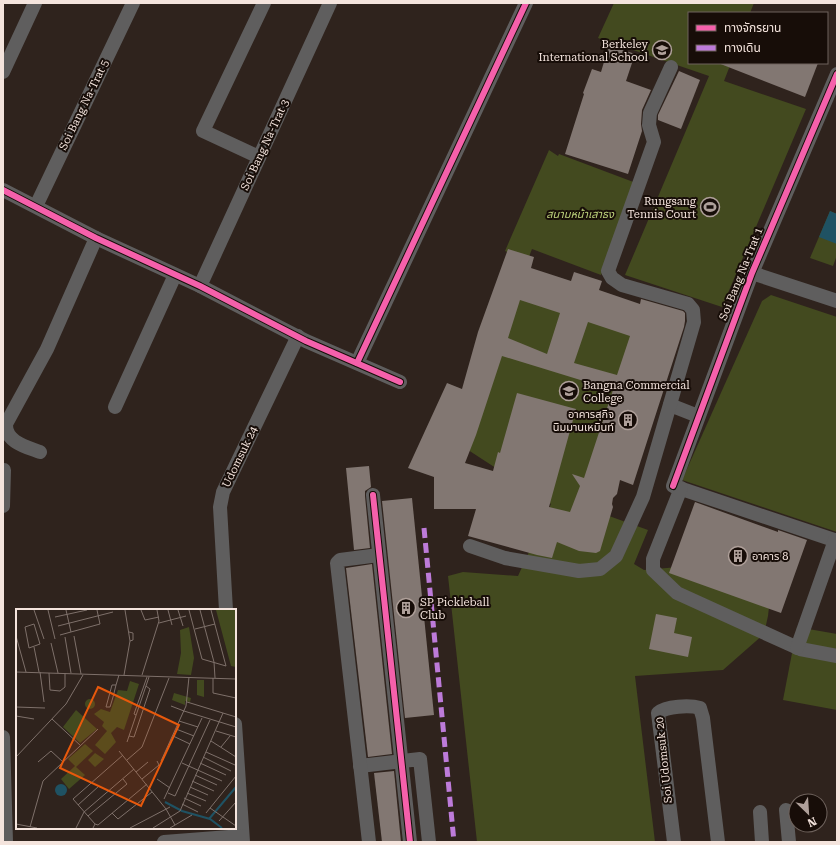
<svg xmlns="http://www.w3.org/2000/svg" width="840" height="845" font-family="'Roboto Serif','Noto Sans Thai',serif">
<rect width="100%" height="100%" fill="#2f231d"/>
<g fill="#434a1f">
<path d="M614,3H754L750,13H689V63H731L724,81L806,109L722,307L625,275L709,76L598,38Z"/>
<path d="M549,150L558,156L559,154L636,183L601,275L532,249L527,262L505,251Z"/>
<path d="M830,211L837,214V255L833,266L810,258Z"/>
<path d="M771,295L837,317V532L682,480L762,301Z"/>
<path d="M513,297L635,336L584,507L648,530L634,564L644,570L678,567L770,598L768,616L764,634L723,670L635,676L655,842H477L448,576L463,572L518,576L551,504L462,446Z"/>
<path d="M797,627L837,634V710L783,700Z"/>
</g>
<path fill="#1f5263" d="M830,211L837,214V244L819,237Z"/>
<g fill="#827772" fill-rule="evenodd">
<path d="M609,45L635,54L626,81L651,90L642,110L641,124L642,131L628,174L565,154L584,94L583,93L592,69L601,72Z"/>
<path d="M718,63H818L805,97Z"/>
<path d="M679,71L700,80L681,129L658,120V115Z"/>
<path d="M508,249L534,257L531,268L571,281L574,272L602,281L599,290L640,304L641,299L683,311L685,313V321L684,327L633,485L620,480L617,494L613,498L612,504L613,507L600,551L596,553L579,551L557,542L552,558L537,555L468,536L476,509H434V477L408,468L447,383L462,389L478,332ZM520,300L560,313L547,354L508,338ZM588,322L630,336L617,375L574,363ZM502,356L613,390L584,478L572,474L580,486L570,512L549,507L576,409L517,393L500,453L498,452L493,471L465,463L476,435Z"/>
<path d="M369,466L371,487L365,491V496L370,548L354,550L346,468Z"/>
<path d="M412,498L434,715L405,718L382,501Z"/>
<path d="M695,502L778,532V530L807,540L781,613L669,573Z"/>
<path d="M372,564L392,754L368,757L346,568Z"/>
<path d="M656,614L677,618L674,633L692,637L688,657L649,649Z"/>
<path d="M394,771L401,842H382L374,773Z"/>
</g>
<g fill="none" stroke-linecap="round" stroke-linejoin="round">
<g stroke="#5f5e5e" stroke-width="14">
<path d="M3,72L35,3"/>
<path d="M837,74L752,273L673,486L837,541"/>
<path d="M259,157L203,131L264,3"/>
<path d="M3,190L96,238L200,286L306,341L400,382"/>
<path d="M36,206L133,3"/>
<path d="M752,273L837,301"/>
<path d="M200,286L330,3"/>
<path d="M357,363L526,3"/>
<path d="M670,405L698,416"/>
<path d="M115,407L175,275"/>
<path d="M40,452C27,447 5,442 6,424L47,349L96,238"/>
<path d="M681,488L653,559V570L677,593L800,649L837,656"/>
<path d="M373,495L410,842"/>
<path d="M3,506L4,470"/>
<path d="M470,546L505,558L579,571L600,569L616,556L643,497L694,322L693,310L688,304L622,285L612,278L608,271L654,142L649,125L650,113L671,67"/>
<path d="M226,610L220,507L223,492L298,336"/>
<path d="M797,648L835,540"/>
<path d="M235,724L243,842"/>
<path d="M3,737L6,842"/>
<path d="M360,766L420,759L429,842"/>
<path d="M786,810L789,842"/>
<path d="M760,812L762,842"/>
<path d="M164,842L242,836"/>
<path d="M369,842L337,563L340,560L379,555"/>
<path d="M674,842L658,713C666,706 690,705 700,708L703,718L718,842"/>
</g>
<path stroke="#bd7bd9" stroke-width="5" stroke-dasharray="10 5" stroke-linecap="butt" d="M424,528L454,842"/>
<defs>
<g id="cycleway">
<path d="M3,190L96,238L200,286L306,341L400,382"/>
<path d="M357,363L526,3"/>
<path d="M673,486L752,273L837,74"/>
<path d="M373,495L410,842"/>
</g>
</defs>
<use href="#cycleway" stroke="#170d08" stroke-width="8"/>
<use href="#cycleway" stroke="#f560ab" stroke-width="6"/>
</g>
<defs>
<symbol id="school-ring" viewBox="-11 -11 22 22"><circle r="9.5" fill="#170d08" stroke="#afa09a" stroke-width="1.5"/><path d="M0-5L7-2L0 1L-7-2ZM-4 1L0 2.5L4 1V4Q0 6-4 4Z" fill="#afa09a"/></symbol>
<symbol id="stadium-ring" viewBox="-11 -11 22 22"><circle r="9.5" fill="#170d08" stroke="#afa09a" stroke-width="1.5"/><path d="M0-5a6.5 5 0 1 0 0 10a6.5 5 0 1 0 0-10ZM-3.5-1.8h7v3.6h-7Z" fill="#afa09a"/></symbol>
<symbol id="university-ring" viewBox="-11 -11 22 22"><circle r="9.5" fill="#170d08" stroke="#afa09a" stroke-width="1.5"/><path d="M0-5L7-2L0 1L-7-2ZM-4 1L0 2.5L4 1V4Q0 6-4 4Z" fill="#afa09a"/></symbol>
<symbol id="building-ring" viewBox="-11 -11 22 22"><circle r="9.5" fill="#170d08" stroke="#afa09a" stroke-width="1.5"/><path d="M-4-6H4V6H1V3H-1V6H-4ZM-2.5-4.3h1.7v1.8h-1.7ZM.8-4.3h1.7v1.8H.8ZM-2.5-1h1.7V.8h-1.7ZM.8-1h1.7V.8H.8Z" fill="#afa09a"/></symbol>
</defs>
<g fill-rule="evenodd">
<use href="#school-ring" x="651" y="39" width="22" height="22"/>
<use href="#stadium-ring" x="699" y="196" width="22" height="22"/>
<use href="#university-ring" x="558" y="380" width="22" height="22"/>
<use href="#building-ring" x="617" y="409" width="22" height="22"/>
<use href="#building-ring" x="727" y="545" width="22" height="22"/>
<use href="#building-ring" x="395" y="597" width="22" height="22"/>
</g>
<g text-anchor="middle" dominant-baseline="central" stroke-width="4" stroke-linejoin="round" paint-order="stroke">
<g font-size="11" fill="#f4e4dd" stroke="#170d08" text-anchor="end">
<text x="648" y="44">Berkeley<tspan x="648" dy="13">International School</tspan></text>
<text x="696" y="201">Rungsang<tspan x="696" dy="13">Tennis Court</tspan></text>
<text x="583" y="385" text-anchor="start">Bangna Commercial<tspan x="583" dy="13">College</tspan></text>
<text x="614" y="414">อาคารสุกิจ<tspan x="614" dy="13">นิมมานเหมินท์</tspan></text>
<text x="752" y="556" text-anchor="start">อาคาร 8</text>
<text x="420" y="602" text-anchor="start">SP Pickleball<tspan x="420" dy="13">Club</tspan></text>
</g>
<g font-size="11" fill="#f4e4dd" stroke="#170d08">
<text transform="translate(84 105) rotate(-64)">Soi Bang Na-Trat 5</text>
<text transform="translate(265 145) rotate(-65)">Soi Bang Na-Trat 3</text>
<text transform="translate(741 274) rotate(-68)">Soi Bang Na-Trat 1</text>
<text transform="translate(240 457) rotate(-64)">Udomsuk 24</text>
<text transform="translate(664 760) rotate(-96)">Soi Udomsuk 20</text>
</g>
<g font-size="11" font-style="italic" fill="#bcd17b" stroke="#170d08">
<text x="580" y="214">สนามหน้าเสาธง</text>
</g>
</g>
<g transform="translate(16 609)">
<rect width="220" height="220" fill="#2f231d"/>
<path d="M200,1H220V58L215,57ZM173,18L178,49L175,66L161,65L165,44L164,21ZM181,71H188V88L181,86ZM114,72L123,75L108,121L101,118L95,124L100,133L89,145L79,136L91,122L86,117L88,113L78,105L85,100L94,103L102,81L111,82ZM158,84L175,89L174,93L169,92V96L156,91ZM69 95a5 5 0 1 1 10 0a5 5 0 1 1-10 0ZM60,101L81,120L64,134L47,118ZM69,135L77,142L60,158L69,166L53,180L45,170L59,157L52,150ZM79,144L88,150L79,158L72,151Z" fill="#434a1f"/>
<path d="M39 181a6 6 0 1 1 12 0a6 6 0 1 1-12 0Z" fill="#1f5263"/>
<path fill="none" stroke="#1f5263" stroke-width="2" d="M149,193L166,202L194,210L206,219M193,210L220,178"/>
<path fill="none" stroke="#7e706a" stroke-width="1" d="M18,1L28,30M32,1L39,30M50,1L55,23M125,1L129,11L143,8M152,1L156,16M162,1L167,17M173,1L186,50L210,57L195,1M184,1L198,53L199,69M39,8L71,1M143,14L170,7M18,15L24,35L13,39L9,18ZM42,17L97,3M179,20L199,15M113,23L117,24V31L114,32M44,26L84,15L81,1M0,27L10,63M58,27L65,65M49,28L55,64M35,34L42,64M18,38L23,63M0,63L220,70M24,63L28,93M33,64L34,81L44,82L49,78V64M108,66L114,32L109,1M126,66L143,12L141,1M197,69V84L220,89M100,76H96L90,98H94L97,88L100,76L103,66M171,93L220,108M155,97L168,102M0,98L29,99M168,102L220,118M120,106L118,105L131,68M0,107L18,110M36,110L65,137M163,112L182,118M160,120L178,127M200,122L220,128M113,127L118,128L134,80L130,77M157,127L174,135M195,132L220,148M111,133L133,68M205,138L214,127M103,142L150,200L159,216M190,143L219,156M0,148L50,95L67,66M187,148L215,162M111,151L126,138L153,69M145,152L170,97L173,68M22,153L35,142L47,153M166,154L206,172M184,154L210,166M120,163L132,153M179,166L201,176M126,170L143,156L141,152M141,170L154,179M176,172L198,182M174,178L192,186M152,184L159,187L194,111M171,184L190,192M168,189L185,197M148,190L186,109M166,195L182,203M62,196L83,177M194,199L220,217M96,204L102,210L136,183M190,204L220,167M72,207L111,175L107,170M203,212L220,193M0,215L21,219M79,215L57,190L107,146M14,218L27,172L82,120M60,219L68,203L118,160M77,219L79,215L82,216L131,175M114,219L154,198M137,219L164,202L207,104M154,219L176,206"/>
<path fill="#e8590c" fill-opacity="0.15" stroke="#e8590c" stroke-width="2" d="M82,78L163,116L125,197L44,159Z"/>
<rect width="220" height="220" fill="none" stroke="#f4e4dd" stroke-width="2"/>
</g>
<rect width="840" height="845" fill="none" stroke="#f4e4dd" stroke-width="8"/>
<rect x="688" y="12" width="140" height="52" fill="#170d08" stroke="#6f635d"/>
<rect x="696" y="25" width="20" height="6" fill="#f560ab" stroke="#6f635d"/>
<text x="724" y="32" font-size="12" fill="#f4e4dd">ทางจักรยาน</text>
<rect x="696" y="45" width="20" height="6" fill="#bd7bd9" stroke="#6f635d"/>
<text x="724" y="52" font-size="12" fill="#f4e4dd">ทางเดิน</text>
<g transform="translate(808 813) rotate(155)"><circle r="19" fill="#170d08" stroke="#6f635d"/>
<path d="M0-3L7 15L0 10L-7 15Z" fill="#afa09a"/>
<text y="-6" font-size="11" font-weight="bold" text-anchor="middle" fill="#f4e4dd">N</text>
</g>
</svg>
